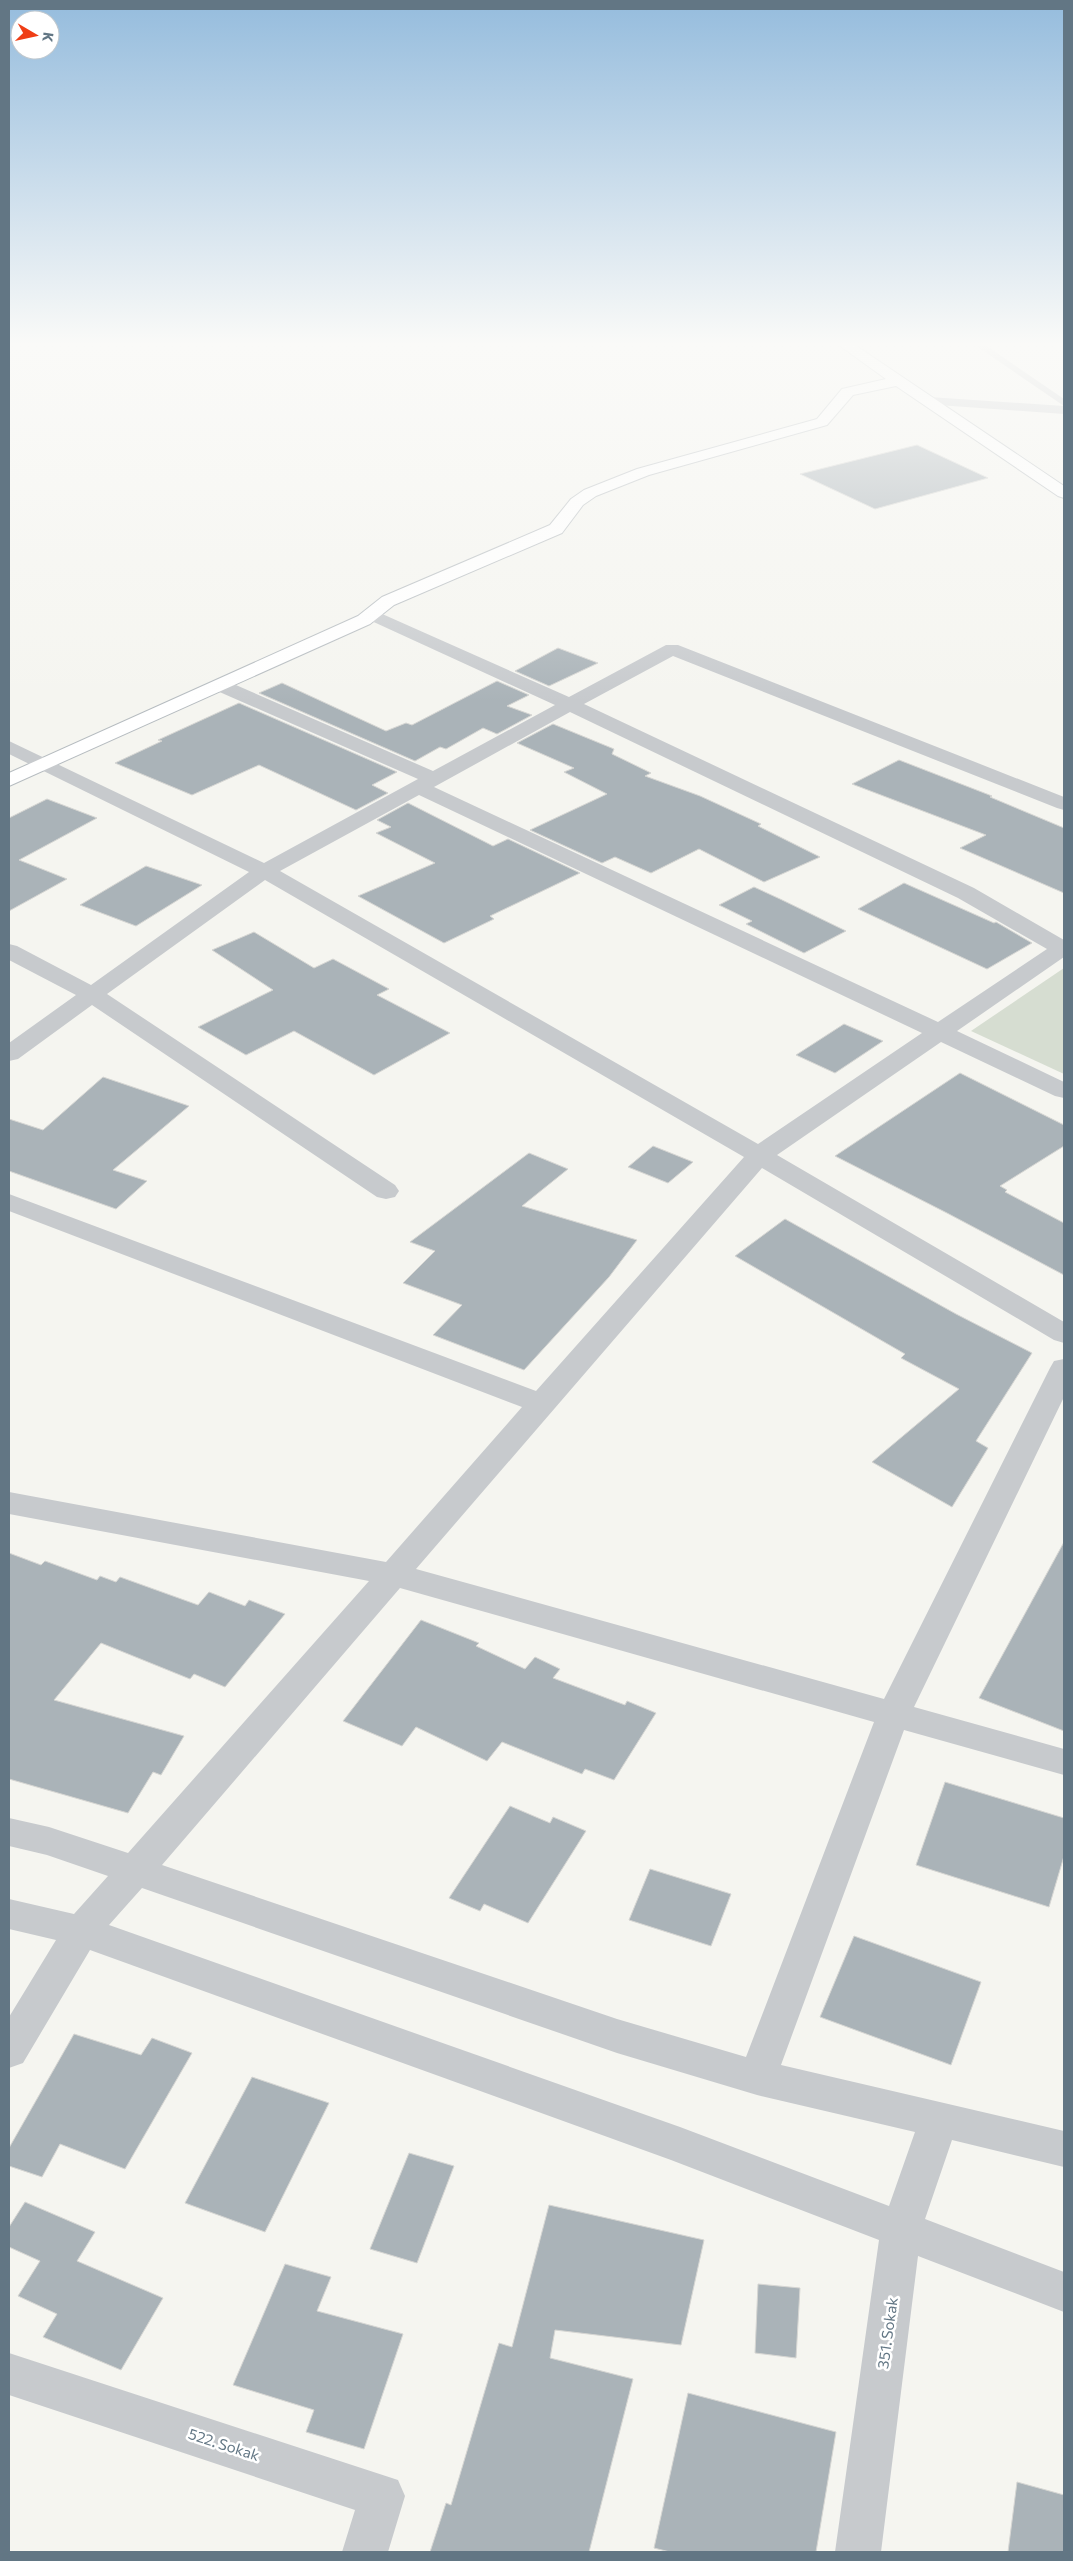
<svg xmlns="http://www.w3.org/2000/svg" width="1073" height="2561" font-family="Commissioner,sans-serif">
<rect width="100%" height="100%" fill="#f5f5f0"/>
<path fill="#d6ddd1" d="M1064,968V1074L971,1031Z"/>
<g fill="#aab3b8" stroke="#d6d6d3">
<path d="M917,445L988,478L875,509L800,474Z"/>
<path d="M558,648L598,663L549,686L515,671Z"/>
<path d="M497,681L529,695L507,706L532,715L497,734L483,728L446,749L440,747L415,761L259,693L282,683L386,731L406,723L412,725Z"/>
<path d="M239,703L397,772L372,785L388,793L356,810L259,765L192,795L115,763L162,741L158,740Z"/>
<path d="M553,724L614,749L612,754L651,773L645,776L700,796L761,824L758,826L820,857L764,882L699,849L651,873L615,857L602,863L530,830L607,794L564,772L574,768L517,743Z"/>
<path d="M899,760L992,796L990,797L1064,828V893L960,848L986,835L852,784Z"/>
<path d="M47,799L97,818L19,860L67,879L9,911V818Z"/>
<path d="M408,803L493,846L508,839L580,873L490,916L494,919L444,943L358,896L435,863L376,833L391,827L377,820Z"/>
<path d="M146,866L202,885L136,926L80,905Z"/>
<path d="M904,883L994,923L996,922L1032,943L987,969L858,909Z"/>
<path d="M754,887L780,899L846,931L804,953L746,924L752,921L719,905Z"/>
<path d="M254,932L314,968L333,959L389,989L377,995L450,1033L374,1075L294,1031L246,1055L198,1027L273,990L212,950Z"/>
<path d="M844,1024L883,1041L835,1073L796,1055Z"/>
<path d="M960,1073L1064,1125V1146L1000,1186L1007,1190L1005,1192L1064,1223V1275L947,1213L835,1156Z"/>
<path d="M103,1077L189,1106L113,1170L147,1181L116,1209L9,1171V1119L43,1130Z"/>
<path d="M653,1146L693,1162L668,1183L628,1167Z"/>
<path d="M529,1153L568,1169L522,1206L637,1240L609,1277L524,1370L433,1335L462,1305L403,1283L435,1251L410,1242Z"/>
<path d="M785,1219L956,1314L1032,1353L976,1441L988,1448L952,1507L872,1462L959,1389L901,1358L905,1354L735,1256Z"/>
<path d="M1064,1542V1731L979,1698Z"/>
<path d="M9,1553L41,1565L45,1561L97,1580L100,1576L116,1582L120,1577L198,1605L209,1592L245,1606L249,1600L285,1614L225,1687L194,1674L190,1679L101,1643L54,1700L184,1736L161,1775L153,1772L128,1813L9,1779Z"/>
<path d="M421,1620L479,1643L476,1646L525,1669L535,1657L560,1669L553,1678L625,1705L627,1701L656,1713L614,1780L585,1769L582,1774L502,1742L487,1761L416,1727L402,1746L343,1721Z"/>
<path d="M945,1782L1064,1818V1856L1049,1907L916,1865Z"/>
<path d="M510,1806L550,1823L553,1817L586,1831L528,1923L484,1904L480,1911L449,1898Z"/>
<path d="M650,1869L731,1894L711,1946L629,1920Z"/>
<path d="M854,1936L981,1982L951,2065L820,2017Z"/>
<path d="M74,2034L141,2055L152,2038L192,2053L125,2169L60,2144L42,2177L9,2166V2148Z"/>
<path d="M252,2077L329,2103L265,2232L185,2203Z"/>
<path d="M409,2153L454,2166L417,2263L370,2249Z"/>
<path d="M25,2202L95,2232L77,2261L163,2298L121,2370L43,2337L57,2314L18,2296L40,2261L9,2247V2227Z"/>
<path d="M549,2205L704,2240L681,2345L555,2330L550,2358L633,2379L589,2552H430L446,2503L451,2505L499,2343L512,2347Z"/>
<path d="M285,2264L331,2277L317,2311L403,2334L364,2449L306,2432L314,2410L233,2385Z"/>
<path d="M758,2284L800,2288L796,2358L755,2353Z"/>
<path d="M688,2393L836,2432L816,2552H670L654,2548Z"/>
<path d="M1017,2482L1064,2495V2552H1008Z"/>
</g>
<g fill="none" stroke-linecap="round" stroke-linejoin="round">
<defs>
<path id="secondary" d="M836,343H852L1064,486V498L1058,496L896,386L853,395L827,425L649,475L596,496L583,505L562,533L394,605L370,624L9,786V773L358,616L382,597L550,525L571,499L584,490L637,469L817,419L842,389L886,379Z"/>
</defs>
<use href="#secondary" stroke="#b6bcc0" stroke-width="2"/>
<path fill="#c7cacd" fill-rule="evenodd" d="M972,343H982L1064,399V406Z"/>
<g fill="#c7cacd" fill-rule="evenodd">
<path d="M929,397L1064,406V414L924,404L922,401Z"/>
<path d="M371,609L569,697L666,645H678L1064,797V810L1057,808L673,656L584,704L974,888L1064,940V957L957,1031L1064,1082V1098L1055,1096L941,1042L777,1155L1064,1322V1343L1054,1340L762,1168L416,1569L884,1699L1050,1368L1054,1361L1064,1359V1397L914,1707L1064,1749V1775L904,1730L781,2065L1064,2131V2167L952,2140L925,2219L1064,2272V2312L918,2256L881,2552H835L879,2240L671,2160L90,1950L23,2063L9,2068V2017L56,1940L9,1929V1899L74,1914L108,1876L47,1855L9,1846V1818L49,1827L128,1853L369,1581L9,1514V1492L386,1562L522,1407L9,1211V1194L536,1391L744,1157L265,880L107,994L395,1185L399,1191L395,1197L386,1199L377,1197L92,1005L18,1059L9,1061V1043L76,995L9,960V944L17,946L91,985L249,872L9,754V741L264,863L418,779L215,690L213,686L215,682H229L433,771L555,705L365,618L362,614L365,610ZM570,712L958,898L1047,949L938,1022L434,787ZM419,795L922,1033L758,1144L280,871ZM400,1588L874,1722L746,2057L617,2019L162,1865ZM142,1888L617,2053L757,2095L915,2132L889,2206L680,2127L109,1925Z"/>
<path d="M9,2353L398,2480L405,2496L388,2552H342L355,2510L9,2395Z"/>
</g>
<use href="#secondary" fill="#fff" fill-rule="evenodd"/>
</g>
<linearGradient id="sky" x2="0" y2="1"><stop stop-color="#95bcdd"/><stop offset="0.49" stop-color="#fafaf8"/><stop offset="1" stop-color="#fafaf8" stop-opacity="0"/></linearGradient>
<rect width="1073" height="702" fill="url(#sky)"/>
<g text-anchor="middle" dominant-baseline="central" stroke-width="5" stroke-linejoin="round" paint-order="stroke">
<g font-size="15" fill="#627684" stroke="#fff">
<text transform="translate(887 2333) rotate(-82)">351. Sokak</text>
<text transform="translate(224 2444) rotate(18)">522. Sokak</text>
</g>
</g>
<rect width="1073" height="2561" fill="none" stroke="#627684" stroke-width="20"/>
<g transform="translate(35 35) rotate(99)"><circle r="24" fill="#ffffff" stroke="#c0c8ce"/>
<path d="M0-4L9 19L0 12L-9 19Z" fill="#ef3e16"/>
<text y="-8" font-size="14" font-weight="bold" text-anchor="middle" fill="#627684">K</text>
</g>
</svg>
